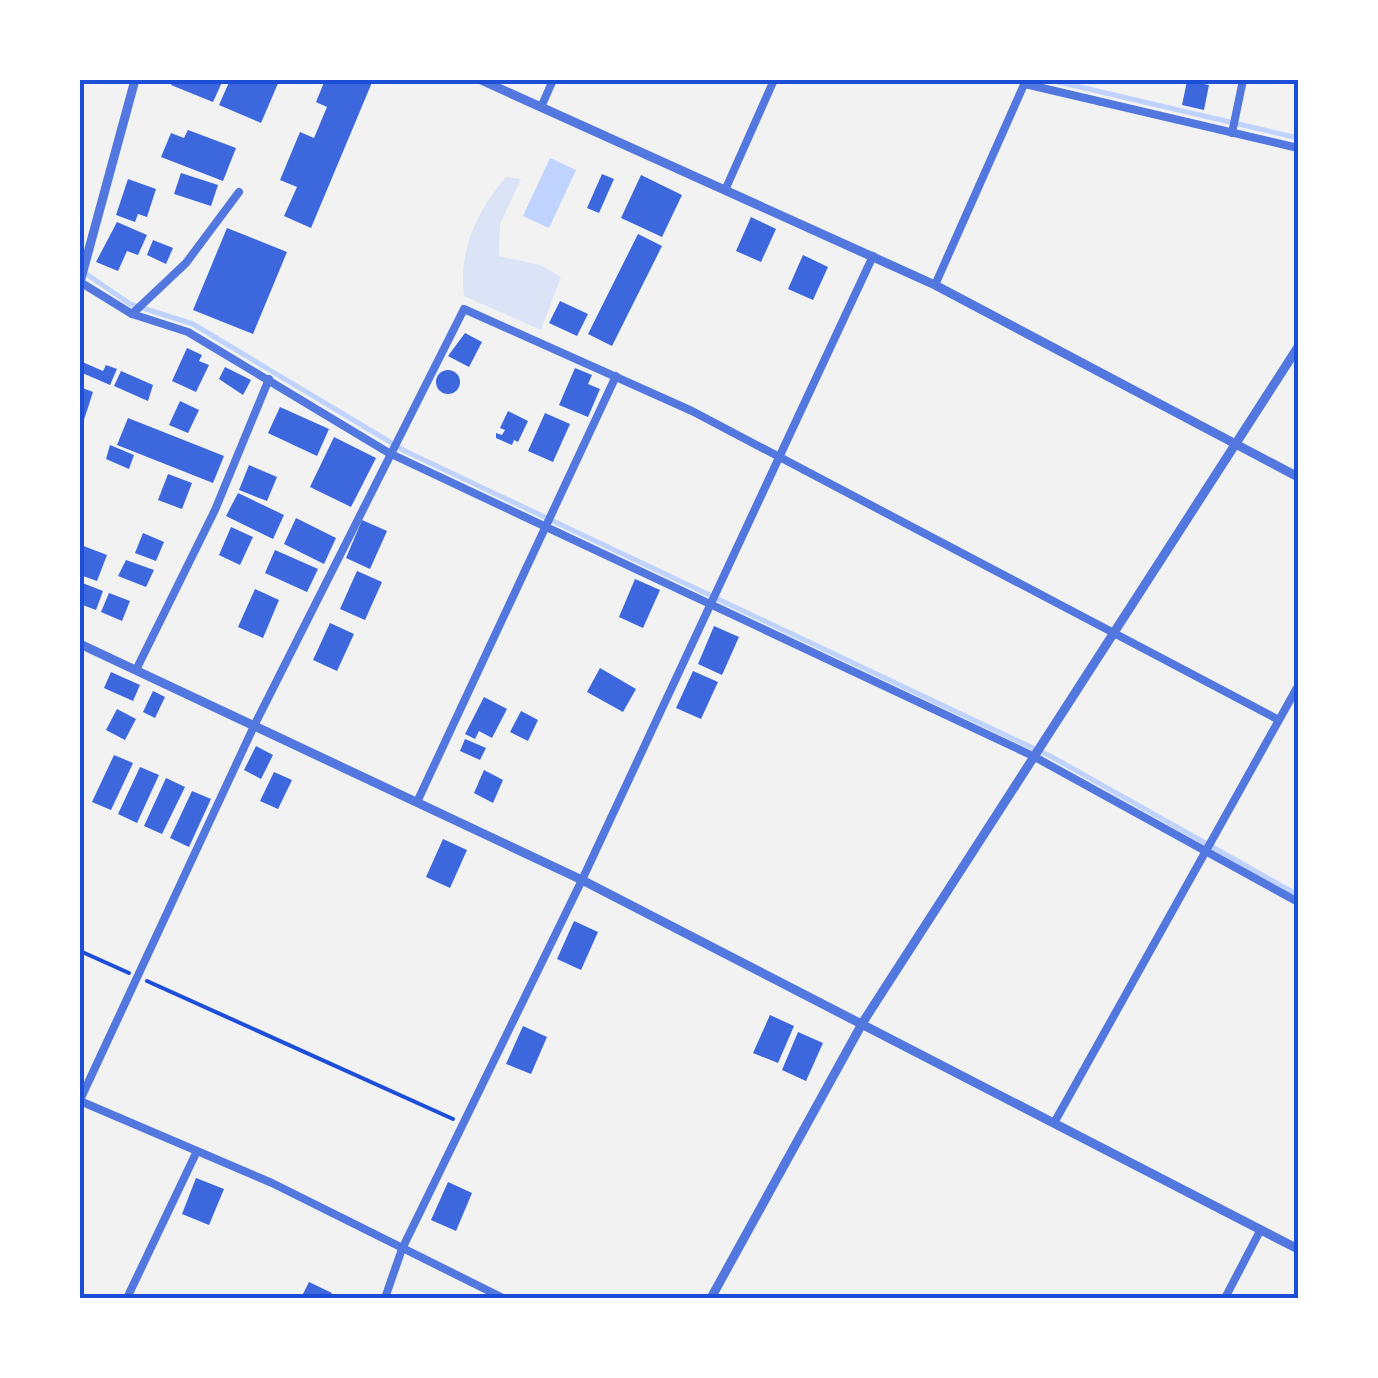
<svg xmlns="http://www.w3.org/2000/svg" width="1378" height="1378" font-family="'Roboto Condensed',sans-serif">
<rect width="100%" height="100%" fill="#f2f2f2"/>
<path fill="#dbe4f7" d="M506,177L521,179L500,224L499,256L540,265L561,277L541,330L464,296C458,250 477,211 506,177Z"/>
<path fill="#bfd3fe" d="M550,158L576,170L549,228L523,216Z"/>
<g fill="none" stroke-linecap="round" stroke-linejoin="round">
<g stroke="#bfd3fe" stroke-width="5">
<path d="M1050,80L1298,138"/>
<path d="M82,271L130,304L193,324L405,451L1052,757L1298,895"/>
</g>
</g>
<g fill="#3d67dc">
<path d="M173,80H223L213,102L171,85Z"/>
<path d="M230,80L279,81L261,123L219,105Z"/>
<path d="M325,80H373L311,228L284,216L297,187L280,180L300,132L314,138L327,107L316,102Z"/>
<path d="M1187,81L1209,85L1204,110L1182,105Z"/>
<path d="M188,130L236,148L223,181L161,157L171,133L184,138Z"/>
<path d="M181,173L218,185L211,206L174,194Z"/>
<path d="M602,174L614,179L599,213L587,208Z"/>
<path d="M641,175L682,195L662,237L621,218Z"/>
<path d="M128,179L156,189L147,217L138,214L135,222L116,215Z"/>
<path d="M751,217L776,229L761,262L736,251Z"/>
<path d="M117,222L147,235L138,255L127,251L118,271L96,262Z"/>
<path d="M227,228L287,252L253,334L193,310Z"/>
<path d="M638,234L662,246L612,346L588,334Z"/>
<path d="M153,240L173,248L166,264L147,255Z"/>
<path d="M803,255L828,267L813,300L788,289Z"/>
<path d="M560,301L588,314L577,336L549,323Z"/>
<path d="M465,333L482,342L469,367L448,356Z"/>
<path d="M187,348L202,355L199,361L209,365L196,392L172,381Z"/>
<path d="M80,361L103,371L106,365L117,369L110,385L80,372Z"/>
<path d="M225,367L251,380L243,395L219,379Z"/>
<path d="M575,368L592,375L588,384L600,389L588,417L559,405Z"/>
<circle cx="448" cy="382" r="12"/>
<path d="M121,371L153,385L148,401L114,386Z"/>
<path d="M80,387L93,392L81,429H80Z"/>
<path d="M180,401L199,410L188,433L169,425Z"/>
<path d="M280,407L329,429L317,456L268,433Z"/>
<path d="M508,411L528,421L518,442L514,440L512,445L496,438V433L502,435L505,430L500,428Z"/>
<path d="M545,413L570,424L553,462L528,451Z"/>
<path d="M128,418L224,456L213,483L117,445Z"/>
<path d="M334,437L376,458L351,507L310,487Z"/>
<path d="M110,445L134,455L129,469L106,459Z"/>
<path d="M249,465L277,477L267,501L239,490Z"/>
<path d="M168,474L192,483L182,509L158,500Z"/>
<path d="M238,493L284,515L273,539L226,516Z"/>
<path d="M296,518L336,538L324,564L284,544Z"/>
<path d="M362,520L387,531L370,569L346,558Z"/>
<path d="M231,527L253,537L240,565L219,555Z"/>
<path d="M143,533L164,542L156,561L135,553Z"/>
<path d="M81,545L107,555L97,581L80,575Z"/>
<path d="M275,550L318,569L307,592L265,573Z"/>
<path d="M126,560L154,570L146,587L118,576Z"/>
<path d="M357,571L382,582L365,620L340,609Z"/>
<path d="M635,579L660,590L643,628L619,617Z"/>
<path d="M80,582L103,591L96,610L80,604Z"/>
<path d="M255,589L279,600L263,638L238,627Z"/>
<path d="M109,593L130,601L122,621L101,612Z"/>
<path d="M330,623L354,634L337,671L313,660Z"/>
<path d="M714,626L739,637L722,675L698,664Z"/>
<path d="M600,668L636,689L623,712L587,692Z"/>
<path d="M693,671L718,682L701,719L676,708Z"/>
<path d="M111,672L140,685L133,701L104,688Z"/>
<path d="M153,691L165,697L155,718L143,712Z"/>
<path d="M484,697L507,709L492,738L479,731L475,739L465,734Z"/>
<path d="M117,709L136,719L125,740L106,730Z"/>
<path d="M521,711L538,720L528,741L510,732Z"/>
<path d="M465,739L486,748L480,760L460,751Z"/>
<path d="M256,746L273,755L261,779L244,770Z"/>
<path d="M114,755L133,763L111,810L92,802Z"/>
<path d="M140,767L159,775L137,823L118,814Z"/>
<path d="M484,770L503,780L493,803L474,793Z"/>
<path d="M274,772L292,780L278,809L260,801Z"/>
<path d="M166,778L185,787L162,834L144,826Z"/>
<path d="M192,791L211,799L189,847L170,838Z"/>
<path d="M443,839L467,850L450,888L426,877Z"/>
<path d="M574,921L598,932L581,970L557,959Z"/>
<path d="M770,1015L794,1026L778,1063L753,1053Z"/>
<path d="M523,1026L547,1037L531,1074L506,1064Z"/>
<path d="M798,1032L823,1043L806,1081L782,1070Z"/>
<path d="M196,1178L224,1189L209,1225L182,1214Z"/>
<path d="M448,1182L472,1193L456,1231L431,1220Z"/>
<path d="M309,1282L332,1293L329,1298H301Z"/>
</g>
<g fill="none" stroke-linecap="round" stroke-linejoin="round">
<g stroke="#1d4ed8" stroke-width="4">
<path d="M80,951L129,973"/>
<path d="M147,981L453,1119"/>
</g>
<g stroke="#5277de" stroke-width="8">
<path d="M1025,84L1298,148"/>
<path d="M542,105L553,80"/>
<path d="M1232,133L1243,80"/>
<path d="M726,188L774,80"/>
<path d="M80,282L132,314L188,332L389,453L1033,756L1298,902"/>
<path d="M935,285L1026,80"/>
<path d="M132,314L186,263L239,192"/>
<path d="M136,670L215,510L269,379"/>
<path d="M417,802L616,376"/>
<path d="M80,1100L255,724L464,309L692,411L1279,720"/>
<path d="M80,1101L272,1183L503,1298"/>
<path d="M1054,1123L1298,686"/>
<path d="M127,1298L197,1151"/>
<path d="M385,1298L402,1249L582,880L873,256"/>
<path d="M1225,1298L1260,1231"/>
</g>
<g stroke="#5277de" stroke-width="9">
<path d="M481,80L935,285L1298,477"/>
<path d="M80,282L135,80"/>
<path d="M80,644L582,880L1298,1249"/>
<path d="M711,1298L863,1022L1298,347"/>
</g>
</g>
<rect width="1378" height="1378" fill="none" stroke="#ffffff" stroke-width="165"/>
<rect x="82" y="82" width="1214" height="1214" fill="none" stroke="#1d4ed8" stroke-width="4"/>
</svg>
